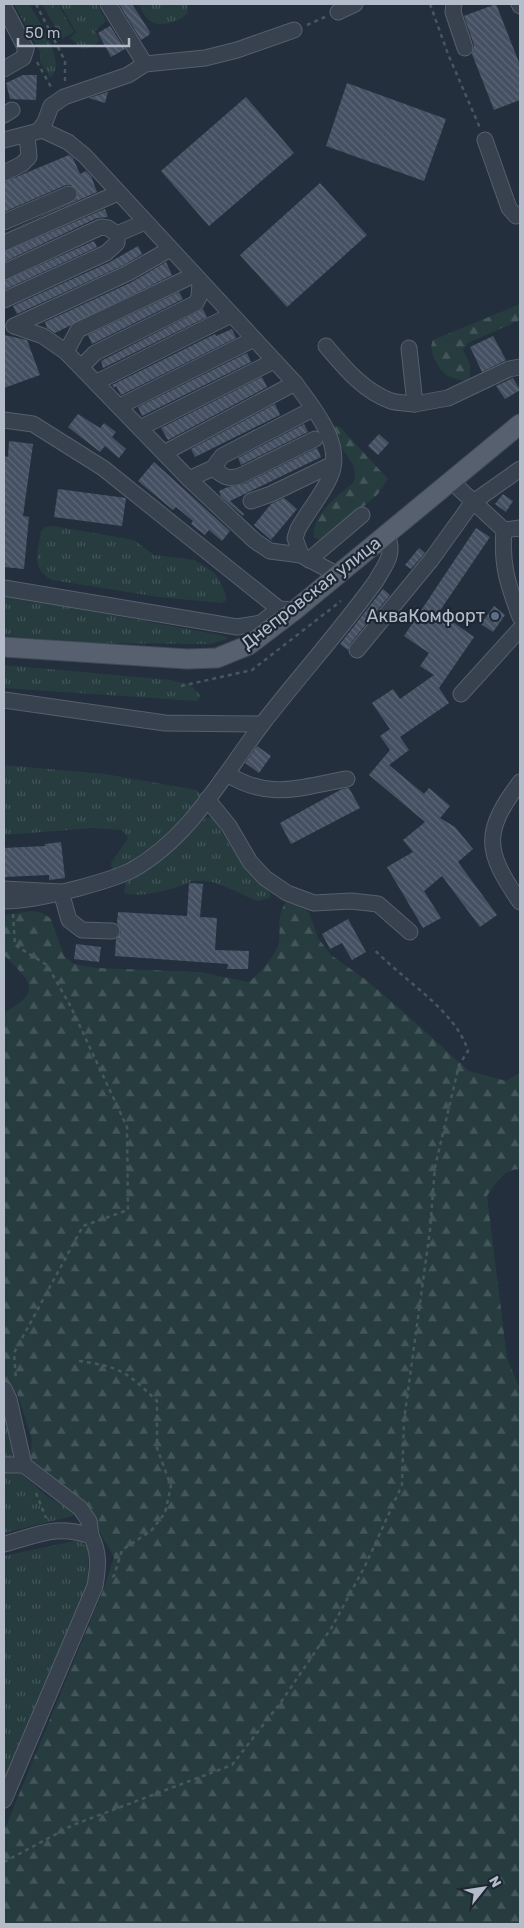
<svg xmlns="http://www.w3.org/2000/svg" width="524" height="1928" font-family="Rubik,sans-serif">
<defs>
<pattern id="grass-tufts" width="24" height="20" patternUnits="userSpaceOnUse" patternTransform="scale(1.25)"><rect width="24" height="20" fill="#263c3f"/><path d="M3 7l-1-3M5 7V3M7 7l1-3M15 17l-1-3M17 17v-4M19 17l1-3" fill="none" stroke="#435659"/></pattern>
<pattern id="forest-firs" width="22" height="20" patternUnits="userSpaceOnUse" patternTransform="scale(1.25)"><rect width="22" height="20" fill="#263c3f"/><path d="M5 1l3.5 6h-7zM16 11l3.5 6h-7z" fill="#435659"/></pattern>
<pattern id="park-crowns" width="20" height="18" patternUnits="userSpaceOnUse" patternTransform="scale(1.25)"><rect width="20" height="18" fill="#263c3f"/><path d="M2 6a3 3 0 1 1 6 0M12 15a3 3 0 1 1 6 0" fill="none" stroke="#435659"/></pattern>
<pattern id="building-back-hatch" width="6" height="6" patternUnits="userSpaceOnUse" patternTransform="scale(1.25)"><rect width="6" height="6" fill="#455162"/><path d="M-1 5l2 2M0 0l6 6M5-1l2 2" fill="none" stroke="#5d6877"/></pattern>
</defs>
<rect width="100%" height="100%" fill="#242f3e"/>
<g fill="url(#grass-tufts)">
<path d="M14,4H29C38,20 66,60 52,76L50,77L40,62V52Z"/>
<path d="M60,4H97L106,21L95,31L100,41L89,48L82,49L70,38L76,32Z"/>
<path d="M138,4H187L188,13C179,22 157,30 147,18C143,14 141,8 138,4Z"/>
<path d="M54,526L134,540L154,555L195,560L216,574L226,595V600L222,603L159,597L52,580C30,568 38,552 41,531L45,527Z"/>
<path d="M4,595L220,635L226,637L227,639L210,644L100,643L4,636Z"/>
<path d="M4,665L171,680L191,685L201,696L197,701L4,688Z"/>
<path d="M4,765L105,774L197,790L201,795C197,812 154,852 138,861C130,866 121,868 113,872L111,863L128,838L122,830L94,828L4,835Z"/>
<path d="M207,817L213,818L239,860L268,890L271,895L269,898L258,901C237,894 219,879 195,881C189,881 183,886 177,887C164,891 135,899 124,892L126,883Z"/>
<path d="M4,1404L15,1459H4Z"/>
<path d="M4,1471H18L48,1497L75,1512L73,1516L4,1533Z"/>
<path d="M79,1540L88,1548V1583L4,1780V1556Z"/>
</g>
<g fill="url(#forest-firs)">
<path d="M520,304V320L468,343L463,349L470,365V377L466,381C461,380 455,379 450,377C440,373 427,350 433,340Z"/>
<path d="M332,425L340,427L388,479L378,494L331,535C324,540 321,542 314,537C311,515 338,496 353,483C360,465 347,459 339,444C336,439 334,431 332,425Z"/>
<path d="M291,901L309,912L318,938L331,955L366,980L399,1008L469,1071L506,1081L520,1073V1169C503,1169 496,1183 487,1196L507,1358L520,1389V1924H4V1831L104,1588L114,1557L96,1526L33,1466L30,1457L32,1440L17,1393L4,1380V1013C44,990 30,982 4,955V915L32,911L43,913L51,919L64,956L74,964L96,968L200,972L248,982C258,976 278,953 279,941C281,924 276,921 285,903Z"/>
</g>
<path fill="url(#park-crowns)" d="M42,4H58L74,32L62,39Z"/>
<g fill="url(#building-back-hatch)">
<path d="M119,4H132L150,32L149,35L141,40Z"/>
<path d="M496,4L520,65V100L494,110L472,54L474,45L464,16Z"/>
<path d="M110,26L125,49L111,57L98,33Z"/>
<path d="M23,75H37L36,100L10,99L6,83Z"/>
<path d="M347,83L446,119L424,181L326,146Z"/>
<path d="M108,92L105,103L89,98Z"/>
<path d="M246,97L294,153L209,226L161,171Z"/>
<path d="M69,155L73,158L80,174L86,171L91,176L97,192L4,233L76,200L77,190L71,185H66L4,212V182Z"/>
<path d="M320,183L367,235L287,307L240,255Z"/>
<path d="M105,209L108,217L97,218L4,262V252Z"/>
<path d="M94,241L97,247L4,290V281Z"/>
<path d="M138,246L142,254L124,265L17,314L13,306L110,262Z"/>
<path d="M166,262L172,275L55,333L47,328L45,322L132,282Z"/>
<path d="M179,292L183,299L92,344L88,335Z"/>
<path d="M203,309L207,317L103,368L101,361Z"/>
<path d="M232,329L236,338L121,395L116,386L114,388L112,385L215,334L216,336Z"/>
<path d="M4,335L27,340L40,375L4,388Z"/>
<path d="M493,336L506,360L482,372L470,347Z"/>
<path d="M247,353L251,362L142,416L138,407Z"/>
<path d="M262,377L267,387L168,440L161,428Z"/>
<path d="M513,378L520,390L505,399L496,386Z"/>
<path d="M275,404L280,415L195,457L191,449Z"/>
<path d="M78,414L100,428L104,423L116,432L112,437L126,449L119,458L105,446L100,452L68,427Z"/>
<path d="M304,424L308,432L241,465L238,458Z"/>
<path d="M379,434L389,443L378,455L368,446Z"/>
<path d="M9,441L33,444L23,516L29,517L24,569L4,567V456L8,457Z"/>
<path d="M317,448L321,457L230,501L244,514L243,516L221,497L219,491L228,487L244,484Z"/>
<path d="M154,462L230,531L222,541L209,530L205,535L191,524L193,521L176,507L173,510L138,481Z"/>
<path d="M58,489L126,498L122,526L54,517Z"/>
<path d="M503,494L513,501L506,512L495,504Z"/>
<path d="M284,498L297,509L271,540L254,525L271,504Z"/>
<path d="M476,528L490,537L439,612L474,637L439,688L449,703L400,737L409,750L389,765L424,794L429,788L450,806L440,818L455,827L473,849L458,862L497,915L480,927L442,876L424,891L441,918L423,928L387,867L413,852L403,840L425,822L369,775L390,750L380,736L390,729L372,703L393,689L400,699L434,675L420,666L429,653L404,636Z"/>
<path d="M419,548L425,553L411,569L405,565Z"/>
<path d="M383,589L390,595L350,644L348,650L340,644Z"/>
<path d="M494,606L505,615L493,632L481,624Z"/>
<path d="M257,746L271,756L259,773L245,763Z"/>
<path d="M349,788L360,808L291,844L280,823L342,789Z"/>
<path d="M61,842L65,878L49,880V875L4,877V848L45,846V844Z"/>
<path d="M189,883L203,884L200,917L217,918L215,950L249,951L248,969H227L228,964L115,956L116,939L121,932L117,923L118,912L187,916Z"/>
<path d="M348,919L366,952L352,960L342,943L330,949L322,934Z"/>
<path d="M76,944L101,947L99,962L74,959Z"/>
</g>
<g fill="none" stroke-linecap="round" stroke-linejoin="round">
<defs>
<g id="minor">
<path d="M108,4L145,64"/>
<path d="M454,4L453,12L465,48"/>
<path d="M519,4L520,6"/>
<path d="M4,7L26,49L23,58L4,69"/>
<path d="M338,12L355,4"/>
<path d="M4,115L12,110"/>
<path d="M40,129L68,142L85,156L295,383C313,408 345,444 330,477C322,495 308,511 298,529L295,538L301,555L338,575"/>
<path d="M4,140L39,131L45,122L51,106L64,97L128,75L145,64L205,58L237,50L294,30"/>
<path d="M485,140L509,208L516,216L520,215"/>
<path d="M4,173L22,164L29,157L27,135"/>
<path d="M4,222L69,194"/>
<path d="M4,243L118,193"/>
<path d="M4,272L101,227L108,228L117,234L145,222"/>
<path d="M4,300L106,253L117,243V234"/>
<path d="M14,326L43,336L66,352L189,479L255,541L270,551L301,555"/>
<path d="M14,326L128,273L170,249"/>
<path d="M326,346C344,367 363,391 391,401C398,403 408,403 415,404"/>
<path d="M409,348L415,404L448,398L509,369L520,367"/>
<path d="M66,352L78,330L194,275"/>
<path d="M81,367L95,353L196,303L199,297L200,282"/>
<path d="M97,382L231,315"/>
<path d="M120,406L254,339"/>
<path d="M4,420L33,424L103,468L279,609L295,610"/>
<path d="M140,428L274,361"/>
<path d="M164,453L295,383"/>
<path d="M213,468C223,476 227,480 240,476L315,439"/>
<path d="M189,479L213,468L222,456L313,409"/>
<path d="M452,482L504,530C501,565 508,585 520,617"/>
<path d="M251,501L271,494L333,464"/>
<path d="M504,530L520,528"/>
<path d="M309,560L362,515"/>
<path d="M4,588L237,627L261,623L279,609"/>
<path d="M357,650L431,560L472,503L520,469"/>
<path d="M461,694L520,629"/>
<path d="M4,700L165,723L262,724"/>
<path d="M227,774C271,801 300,787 347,779"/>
<path d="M520,782C482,833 485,851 520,902"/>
<path d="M207,799L229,826L250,862L265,878L287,893L314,903L351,901L378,904L410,932"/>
<path d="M4,889L61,892L69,920L82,930L112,931"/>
<path d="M4,901C27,901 52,895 75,889C94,884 114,879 132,870C191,837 223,775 263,723C300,675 341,630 376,581C386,563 395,555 387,535"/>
<path d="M4,1389L9,1399L24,1465L80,1508L89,1521L91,1536"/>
<path d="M4,1465H24"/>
<path d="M4,1544C39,1535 56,1524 91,1536C100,1553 98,1568 95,1586L4,1800"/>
</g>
<path id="major" d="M4,647L187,659L217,658L249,645L295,610L520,424"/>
</defs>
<use href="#minor" stroke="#565f6c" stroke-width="17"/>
<use href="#major" stroke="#414a57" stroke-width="21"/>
<g stroke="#44595c" stroke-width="2.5" stroke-dasharray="4 4" stroke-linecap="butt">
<path d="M36,4L65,61V83"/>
<path d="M430,4L448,54L480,128"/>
<path d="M307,25L325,17"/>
<path d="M37,62L51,87"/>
<path d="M181,686L252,670L341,601"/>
<path d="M13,914L15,945L47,965L71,1007L127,1127L128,1210L83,1226L14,1353L16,1380"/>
<path d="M79,1361C121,1367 127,1372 157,1401V1448L171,1486L165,1513L151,1531L122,1550L114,1576L112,1577"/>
<path d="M36,1493L46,1518"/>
<path d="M4,1862L73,1825L232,1765L281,1702L332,1627L365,1566L402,1485L404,1420L430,1230L435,1167L459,1065L468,1051C456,1010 401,979 373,948"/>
</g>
<use href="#minor" stroke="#38414e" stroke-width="15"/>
<use href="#major" stroke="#56606e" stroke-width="19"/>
</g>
<circle fill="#5c6f8a" stroke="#1d2633" stroke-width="2" cx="495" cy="616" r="5"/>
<g text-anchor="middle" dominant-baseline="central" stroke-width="4.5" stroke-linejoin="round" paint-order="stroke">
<g font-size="18" fill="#b4bcc9" stroke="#1d2633">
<text transform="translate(311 593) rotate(-38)">Днепровская улица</text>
</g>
<g font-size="18" fill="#b4bcc9" stroke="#1d2633" text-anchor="end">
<text x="485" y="616">АкваКомфорт</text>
</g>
</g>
<rect width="524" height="1928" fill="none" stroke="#b4bcc9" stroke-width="10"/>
<g transform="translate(484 1888) rotate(60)" stroke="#1d2633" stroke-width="4" paint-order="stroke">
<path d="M0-4L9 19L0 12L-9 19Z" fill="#b4bcc9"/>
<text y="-8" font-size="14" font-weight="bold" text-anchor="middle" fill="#b4bcc9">N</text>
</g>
<path d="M18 38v8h111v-8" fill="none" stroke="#b4bcc9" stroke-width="2.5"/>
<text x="25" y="38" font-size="15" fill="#b4bcc9" stroke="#1d2633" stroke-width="4" paint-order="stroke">50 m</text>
</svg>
